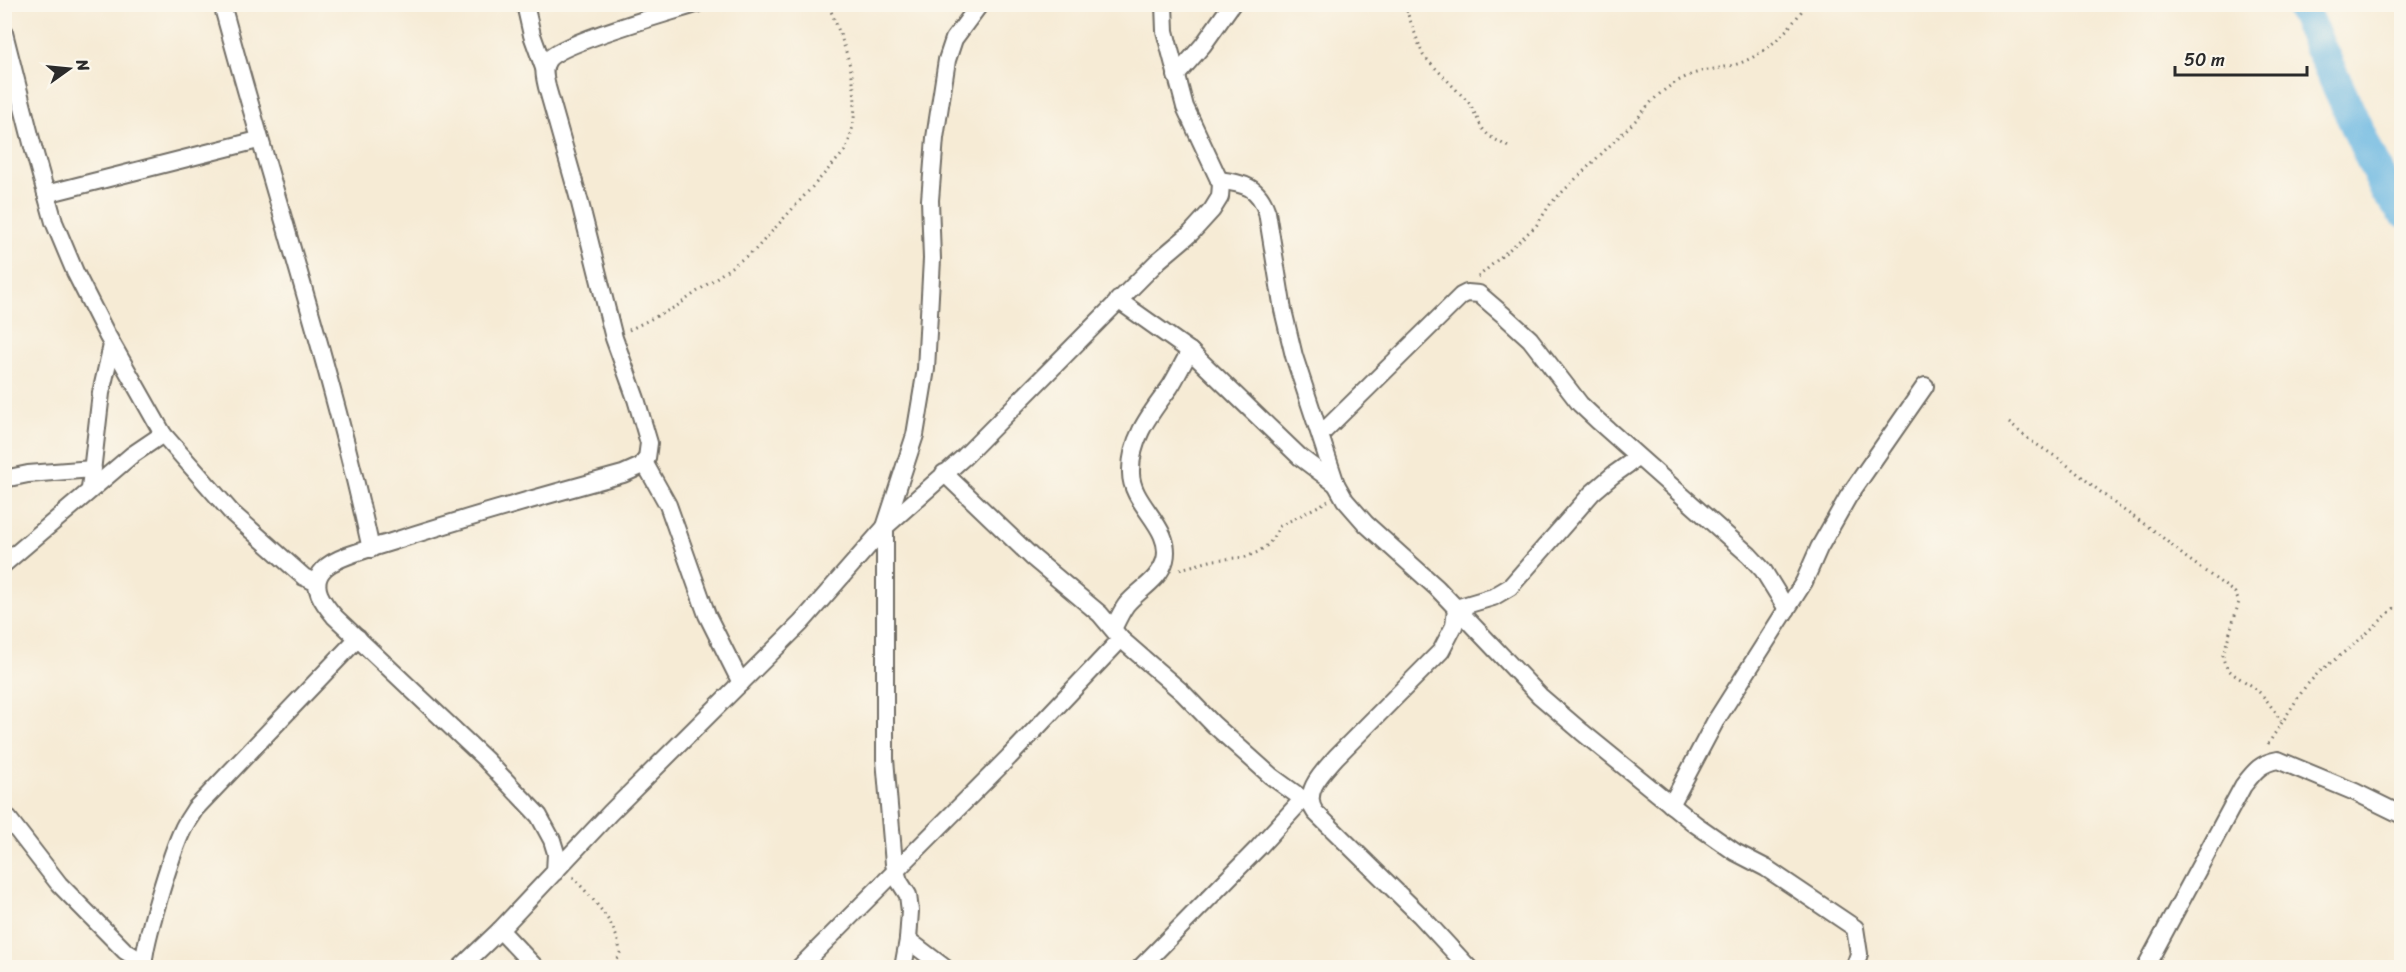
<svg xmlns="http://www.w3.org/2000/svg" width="2406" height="972" font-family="Sriracha,sans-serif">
<rect width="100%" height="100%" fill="#fbf7ec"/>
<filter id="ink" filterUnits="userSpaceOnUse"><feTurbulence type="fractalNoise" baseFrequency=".0167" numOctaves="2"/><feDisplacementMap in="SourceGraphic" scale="12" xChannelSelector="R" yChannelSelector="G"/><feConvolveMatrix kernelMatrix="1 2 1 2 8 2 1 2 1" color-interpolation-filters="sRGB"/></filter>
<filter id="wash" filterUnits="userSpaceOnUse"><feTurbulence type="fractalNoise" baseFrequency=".008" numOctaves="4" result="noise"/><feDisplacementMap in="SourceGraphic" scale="24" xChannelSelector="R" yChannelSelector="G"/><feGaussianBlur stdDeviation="1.35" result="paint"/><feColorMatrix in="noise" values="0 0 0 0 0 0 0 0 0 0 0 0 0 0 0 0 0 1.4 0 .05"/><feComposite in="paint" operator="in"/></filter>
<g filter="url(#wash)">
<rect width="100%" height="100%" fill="#f6ebd5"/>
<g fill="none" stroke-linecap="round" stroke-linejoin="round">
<path stroke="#67b6e1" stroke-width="32" d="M2300,4L2386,191L2402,211"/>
</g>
</g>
<g filter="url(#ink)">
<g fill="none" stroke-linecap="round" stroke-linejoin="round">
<defs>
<g id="street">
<path d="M222,4C271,186 331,365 371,549"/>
<path d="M525,4L532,35L544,68"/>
<path d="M4,33L33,147L54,222L75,272L107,335L163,434L232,513L304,577L317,583"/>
<path d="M1176,76L1203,45L1232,4"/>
<path d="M1219,180C1245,184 1258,186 1267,212L1283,310L1294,356L1336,484L1345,500L1366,524L1437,588L1540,696L1582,732L1695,824L1735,852L1766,868L1855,928L1859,954L1854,968"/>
<path d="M46,194L258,140"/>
<path d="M1118,300L1190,351L1300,457L1336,484"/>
<path d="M1321,434L1461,296L1467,293L1479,294L1507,318L1530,339L1580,404L1597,420L1749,555L1763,570L1787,609"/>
<path d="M644,462L668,505L707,615L741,683"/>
<path d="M944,473L1032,557L1100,614L1121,639L1183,693L1213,724L1271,776L1311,805"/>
<path d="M4,479L28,474L93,469"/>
<path d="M90,489L101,393L112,345"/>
<path d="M4,564L132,455L163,434"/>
<path d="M1113,629C1117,621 1121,612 1126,605C1139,589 1159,581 1165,560C1173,527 1131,505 1131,473C1130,438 1151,413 1170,387C1177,376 1183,363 1190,351"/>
<path d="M1671,805L1715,722L1804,582L1819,548L1848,497L1925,386"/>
<path d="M4,813L59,884L125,951L143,962"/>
<path d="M555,872L556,853L552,840L539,816L485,759L335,617C324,604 308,585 324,569C336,556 373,548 391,542C468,517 546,495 623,474L641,466L647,458L649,443L636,399L614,338L580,203L547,87C545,78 542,68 548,60C560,43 671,12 696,4"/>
<path d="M500,930L536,968"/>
<path d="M908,940L945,968"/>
<path d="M144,968C141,949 173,849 183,829C186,822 191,816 195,809L358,638"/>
<path d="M460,968L500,930L610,813L801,623L885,527L964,457L1159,260L1191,233L1212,210L1220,197L1221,184L1185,107L1165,31L1164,4"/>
<path d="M799,968L1009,757L1121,639"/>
<path d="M903,968L908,940L910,911L908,895L899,881L894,864L885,759V527L915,435L926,369L932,259L930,200L935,138L947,60L954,39L980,4"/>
<path d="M1140,968L1259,847L1302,800"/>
<path d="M1469,968L1420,915L1315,812C1301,792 1324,771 1336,757L1441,651L1454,626L1456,608L1493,597L1510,587L1592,493L1613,475L1637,458"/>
<path d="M2145,968L2243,786C2254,772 2260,763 2278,760L2355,792L2402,815"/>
</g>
</defs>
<use href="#street" stroke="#726e66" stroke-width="20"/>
<g stroke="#726e66" stroke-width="3" stroke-dasharray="1.5 4.5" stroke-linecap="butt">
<path d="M1404,4L1423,55L1470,104L1482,128L1489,136L1510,148"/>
<path d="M1406,12L1416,4"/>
<path d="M1478,277L1536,226L1551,203L1638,118C1652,98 1672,81 1696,73C1712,68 1730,68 1745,61C1769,51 1793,26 1806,4"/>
<path d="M629,330L677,306L755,250L845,151C867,101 848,52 828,4"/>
<path d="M2009,423L2031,441L2061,460L2119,507L2156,532L2184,556L2235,593L2239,602L2223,655C2224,676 2245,678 2258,691C2267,699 2274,711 2281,721"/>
<path d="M1180,569L1214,560L1246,557L1258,552L1269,544L1280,526L1328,501"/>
<path d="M2268,744L2305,687L2319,672L2357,642L2402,601"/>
<path d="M573,877C592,899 618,923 620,953L612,968"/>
</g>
<use href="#street" stroke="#fff" stroke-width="16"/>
</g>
</g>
<rect width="2406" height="972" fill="none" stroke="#fbf7ec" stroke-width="24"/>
<g transform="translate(69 69) rotate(75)" stroke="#fbf7ec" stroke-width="4.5" paint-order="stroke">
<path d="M0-4.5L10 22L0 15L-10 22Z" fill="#2b2b2b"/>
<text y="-9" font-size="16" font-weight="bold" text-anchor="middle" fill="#2b2b2b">N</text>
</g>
<path d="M2175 66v9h132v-9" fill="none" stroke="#2b2b2b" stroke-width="3"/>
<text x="2184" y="66" font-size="18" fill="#2b2b2b" stroke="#fbf7ec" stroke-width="4.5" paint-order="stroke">50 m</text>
</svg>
